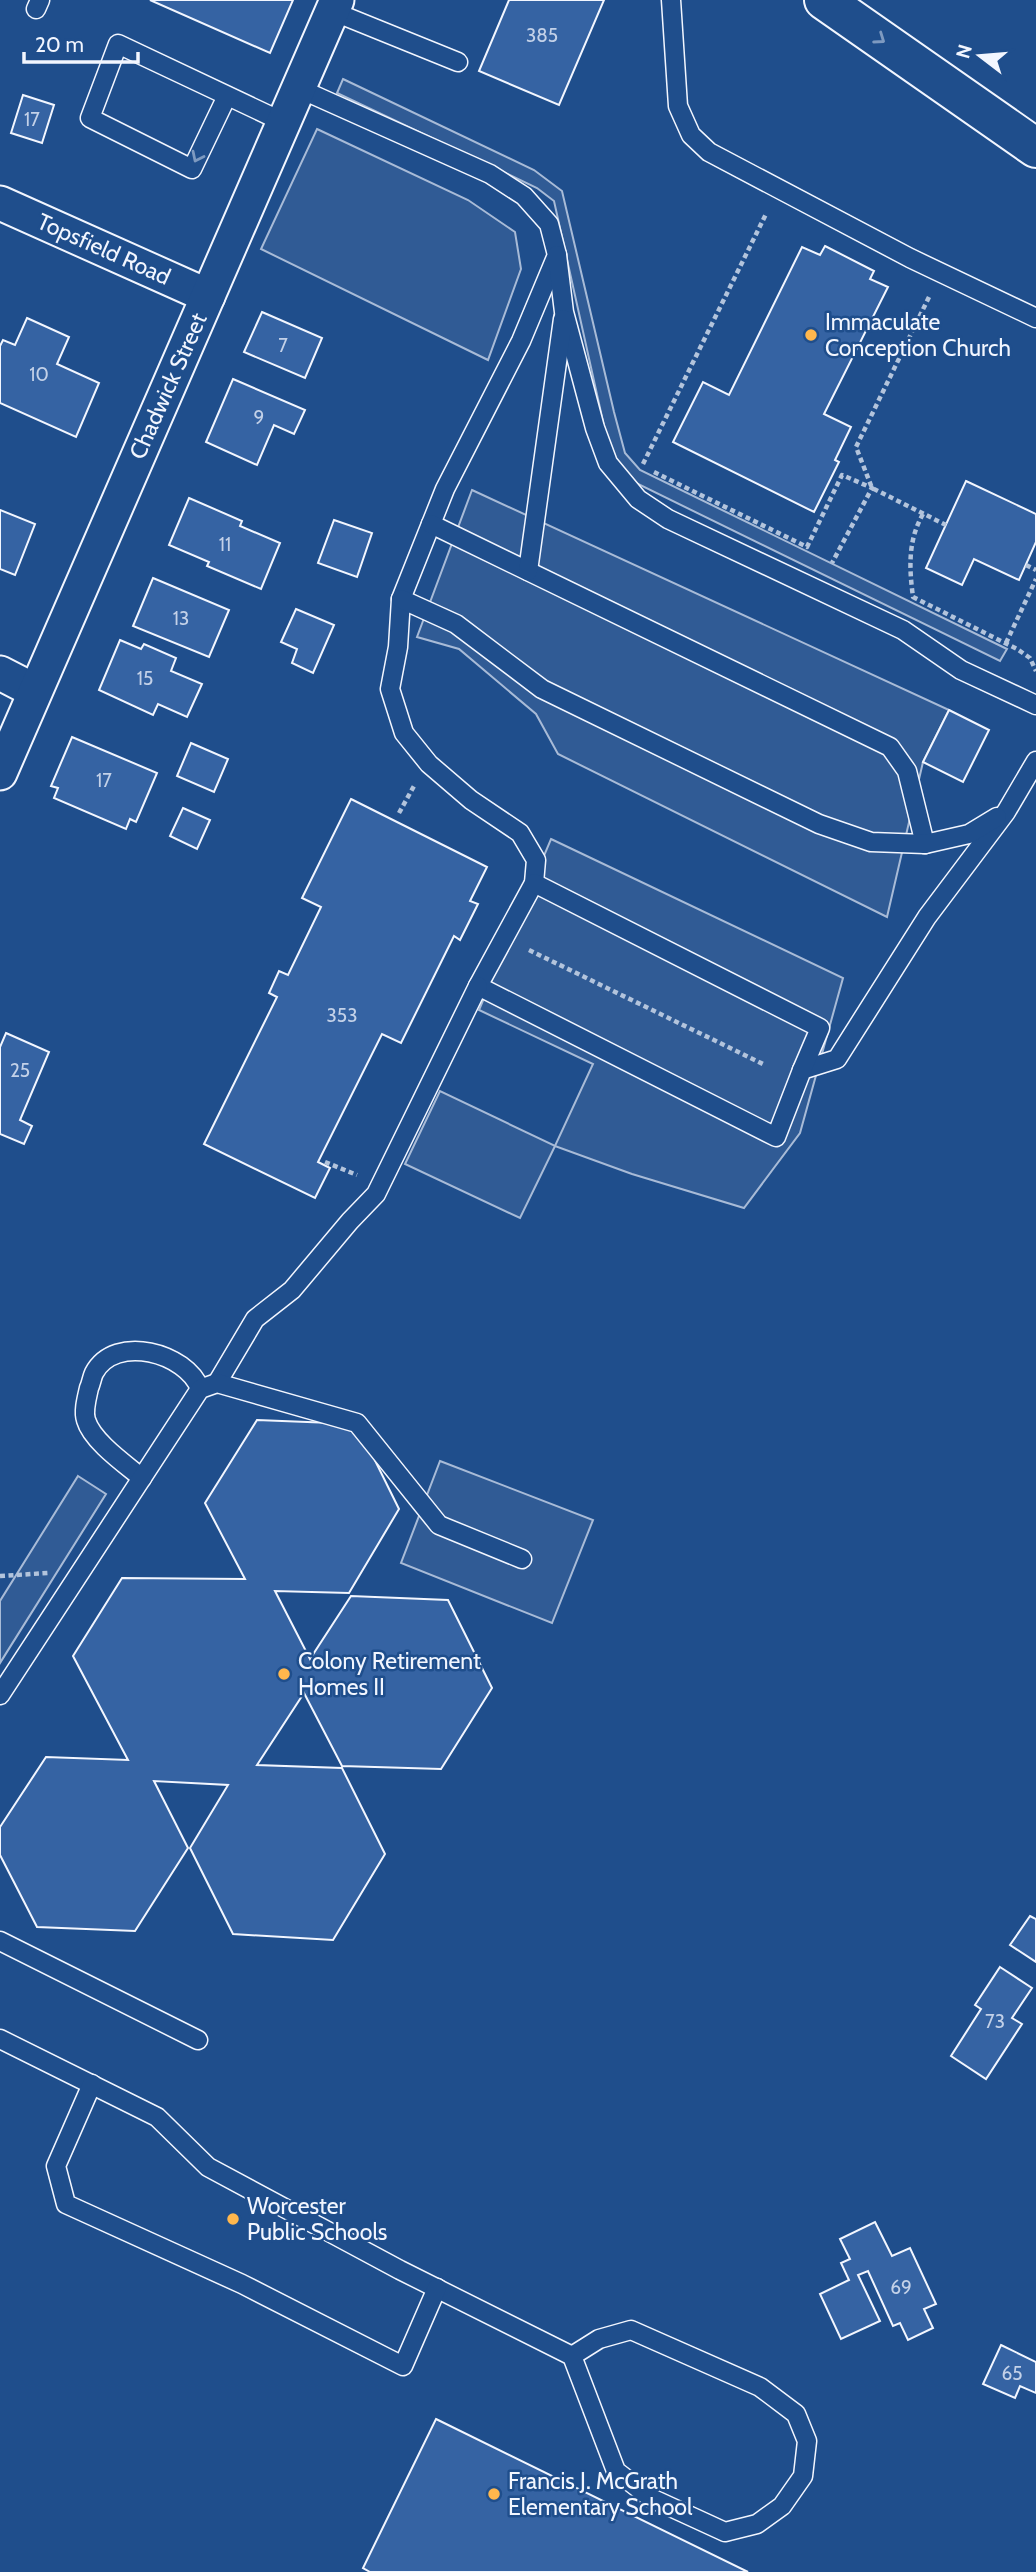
<svg xmlns="http://www.w3.org/2000/svg" width="1036" height="2572" font-family="Cabin,sans-serif">
<rect width="100%" height="100%" fill="#1f4e8c"/>
<g fill="#305b95" stroke="#a8bbd7" stroke-width="2">
<path d="M343,79L534,170L562,191L614,412L625,453L640,470L1007,649L1000,661L636,483L613,455L604,426L554,201L537,188L337,93Z"/>
<path d="M317,129L468,200L515,232L521,269L488,360L261,249Z"/>
<path d="M472,490L949,710L923,762L887,917L558,754L536,714L459,649L417,637Z"/>
<path d="M551,839L843,978L800,1133L744,1208L632,1174L555,1146L520,1218L405,1164L440,1091L555,1146L593,1064L479,1010Z"/>
<path d="M440,1461L593,1520L552,1623L401,1563Z"/>
<path d="M78,1476L106,1494L0,1663V1601Z"/>
</g>
<g fill="#3563a3" stroke="#f2f6ff" stroke-width="2">
<path d="M150,0H293L270,53Z"/>
<path d="M509,0H604L559,105L479,71Z"/>
<path d="M23,95L54,105L42,143L11,133Z"/>
<path d="M825,246L874,271L870,279L888,287L824,414L851,427L835,460L839,462L814,512L673,442L703,382L729,395L802,247L820,255Z"/>
<path d="M262,312L322,338L305,378L244,352Z"/>
<path d="M27,318L69,337L57,364L99,383L76,437L0,403V346L3,340L15,345Z"/>
<path d="M233,379L305,410L294,434L274,425L257,465L206,442Z"/>
<path d="M966,481L1036,514V542L1019,580L974,559L962,585L926,568Z"/>
<path d="M189,498L242,521L240,526L280,543L261,589L207,566L209,562L169,545Z"/>
<path d="M0,510L35,524L15,575L0,569Z"/>
<path d="M334,520L372,533L357,577L318,563Z"/>
<path d="M153,578L229,610L209,657L133,626Z"/>
<path d="M296,609L334,625L313,673L292,663L297,649L281,642Z"/>
<path d="M120,640L141,649L144,644L176,658L171,671L202,684L187,717L158,704L153,715L99,690Z"/>
<path d="M949,710L989,730L963,782L923,762Z"/>
<path d="M72,737L157,773L136,822L130,819L126,829L54,798L58,788L51,786Z"/>
<path d="M191,743L228,759L214,792L177,776Z"/>
<path d="M351,799L487,867L470,901L478,904L460,940L454,936L401,1043L382,1034L318,1162L330,1168L315,1198L204,1144L277,997L269,993L279,971L288,975L321,907L302,898Z"/>
<path d="M183,808L210,820L197,849L170,836Z"/>
<path d="M6,1033L49,1052L20,1120L32,1126L24,1144L0,1134V1047Z"/>
<path d="M257,1420L357,1424L399,1509L349,1593L275,1591L310,1659L351,1596L448,1600L492,1688L441,1769L342,1766L304,1693L257,1765L342,1768L385,1854L333,1940L233,1934L190,1848L228,1785L154,1781L188,1848L135,1931L37,1927L0,1855V1827L46,1757L128,1760L73,1656L122,1578L245,1579L205,1503Z"/>
<path d="M1030,1916L1036,1919V1962L1010,1945Z"/>
<path d="M1000,1967L1032,1988L1012,2018L1022,2024L986,2079L951,2056L981,2009L975,2005Z"/>
<path d="M875,2222L892,2256L910,2248L936,2304L924,2309L933,2328L908,2340L900,2323L893,2326L868,2271L858,2275L880,2321L841,2339L820,2294L849,2280L841,2263L850,2259L840,2239Z"/>
<path d="M1001,2345L1036,2362V2393L1020,2386L1015,2398L983,2384Z"/>
<path d="M436,2419L748,2572H370L363,2568Z"/>
</g>
<g fill="none" stroke-linecap="round" stroke-linejoin="round">
<defs>
<g id="service">
<path d="M671,0L678,106L691,135L709,152L910,258L1036,318"/>
<path d="M36,9L40,0"/>
<path d="M332,11L458,62"/>
<path d="M298,88L490,174L524,196L549,224L557,255L521,341L445,489L401,599L398,647L390,689L404,733L429,764L471,800L520,833L536,860L534,883L478,986L776,1137L802,1070L837,1059L927,917L1006,812L1036,761"/>
<path d="M227,96L192,169L90,118L118,44L283,122"/>
<path d="M557,255L564,312L595,428L608,463L638,499L668,519L903,630L961,670L1036,705"/>
<path d="M431,524L890,747L907,771L925,844"/>
<path d="M528,571L563,319"/>
<path d="M401,599L456,624L542,689L819,824L871,842L925,844L969,834L997,817"/>
<path d="M534,883L820,1028L802,1070"/>
<path d="M217,1383L255,1319L292,1290L350,1221L376,1194L478,986"/>
<path d="M142,1478C125,1464 92,1441 86,1420C83,1411 87,1397 89,1388C91,1384 92,1377 94,1373C115,1333 187,1353 200,1389"/>
<path d="M0,1695L200,1389L217,1383L357,1423L439,1525L522,1559"/>
<path d="M0,1941L198,2040"/>
<path d="M0,2039L157,2117L208,2167L400,2270L572,2356L616,2471L651,2498L725,2532L757,2524L782,2506L803,2476L807,2441L796,2414L760,2387L631,2330L599,2339L572,2356"/>
<path d="M92,2084L56,2166L66,2204L242,2284L403,2366L437,2288"/>
</g>
<g id="minor">
<path d="M0,203L208,296"/>
<path d="M0,673L35,691"/>
<path d="M0,773L337,0"/>
</g>
<path id="primary" d="M824,0L1036,148"/>
</defs>
<use href="#service" stroke="#f2f6ff" stroke-width="21"/>
<use href="#minor" stroke="#f2f6ff" stroke-width="37"/>
<use href="#primary" stroke="#f2f6ff" stroke-width="42"/>
<g stroke="#b3c4dc" stroke-width="4.5" stroke-dasharray="5 3.5" stroke-linecap="butt">
<path d="M929,297L856,447L872,488L946,525"/>
<path d="M643,464L766,214"/>
<path d="M654,472L807,547L842,475L872,488L832,563"/>
<path d="M923,514C908,540 909,567 913,597L1017,649L1030,658L1036,671"/>
<path d="M1026,565L1036,570"/>
<path d="M1006,643L1036,579"/>
<path d="M399,813L414,786"/>
<path d="M529,950L763,1064"/>
<path d="M325,1162L357,1175"/>
<path d="M0,1576L48,1573"/>
</g>
<use href="#service" stroke="#1f4e8c" stroke-width="18"/>
<use href="#minor" stroke="#1f4e8c" stroke-width="33"/>
<use href="#primary" stroke="#1f4e8c" stroke-width="38"/>
</g>
<defs><path id="oneway-chevron" d="M-2-3.5L2.5 0L-2 3.5" fill="none" stroke-width="1.6" stroke-linecap="round" stroke-linejoin="round" transform="scale(1.75)"/></defs>
<g stroke="#7e9ac0">
<use href="#oneway-chevron" transform="translate(880 39) rotate(35)"/>
<use href="#oneway-chevron" transform="translate(197 157) rotate(116)"/>
</g>
<g fill="#ffb74d" stroke="#1f4e8c" stroke-width="2.5">
<circle cx="811" cy="335" r="7"/>
<circle cx="284" cy="1674" r="7"/>
<circle cx="233" cy="2219" r="7"/>
<circle cx="494" cy="2494" r="7"/>
</g>
<g text-anchor="middle" dominant-baseline="central" stroke-width="5" stroke-linejoin="round" paint-order="stroke">
<g font-size="19" fill="#c3d1e8">
<text x="542" y="35">385</text>
<text x="32" y="119">17</text>
<text x="283" y="345">7</text>
<text x="39" y="374">10</text>
<text x="259" y="417">9</text>
<text x="225" y="544">11</text>
<text x="181" y="618">13</text>
<text x="145" y="678">15</text>
<text x="104" y="780">17</text>
<text x="342" y="1015">353</text>
<text x="20" y="1070">25</text>
<text x="995" y="2021">73</text>
<text x="901" y="2287">69</text>
<text x="1012" y="2373">65</text>
</g>
<g font-size="23" fill="#f2f6ff" stroke="#1f4e8c">
<text transform="translate(104 249) rotate(24)">Topsfield Road</text>
<text transform="translate(168 386) rotate(-66)">Chadwick Street</text>
</g>
<g font-size="23" fill="#f2f6ff" stroke="#1f4e8c" text-anchor="start">
<text x="825" y="322">Immaculate<tspan x="825" dy="26">Conception Church</tspan></text>
<text x="298" y="1661">Colony Retirement<tspan x="298" dy="26">Homes II</tspan></text>
<text x="247" y="2206">Worcester<tspan x="247" dy="26">Public Schools</tspan></text>
<text x="508" y="2481">Francis J. McGrath<tspan x="508" dy="26">Elementary School</tspan></text>
</g>
</g>
<g transform="translate(980 56) rotate(286)" stroke="#1f4e8c" stroke-width="5" paint-order="stroke">
<path d="M0-5L12 26L0 18L-12 26Z" fill="#f2f6ff"/>
<text y="-10" font-size="19" font-weight="bold" text-anchor="middle" fill="#f2f6ff">N</text>
</g>
<path d="M24 52v10h114v-10" fill="none" stroke="#f2f6ff" stroke-width="3.5"/>
<text x="35" y="52" font-size="21" fill="#f2f6ff" stroke="#1f4e8c" stroke-width="5" paint-order="stroke">20 m</text>
</svg>
